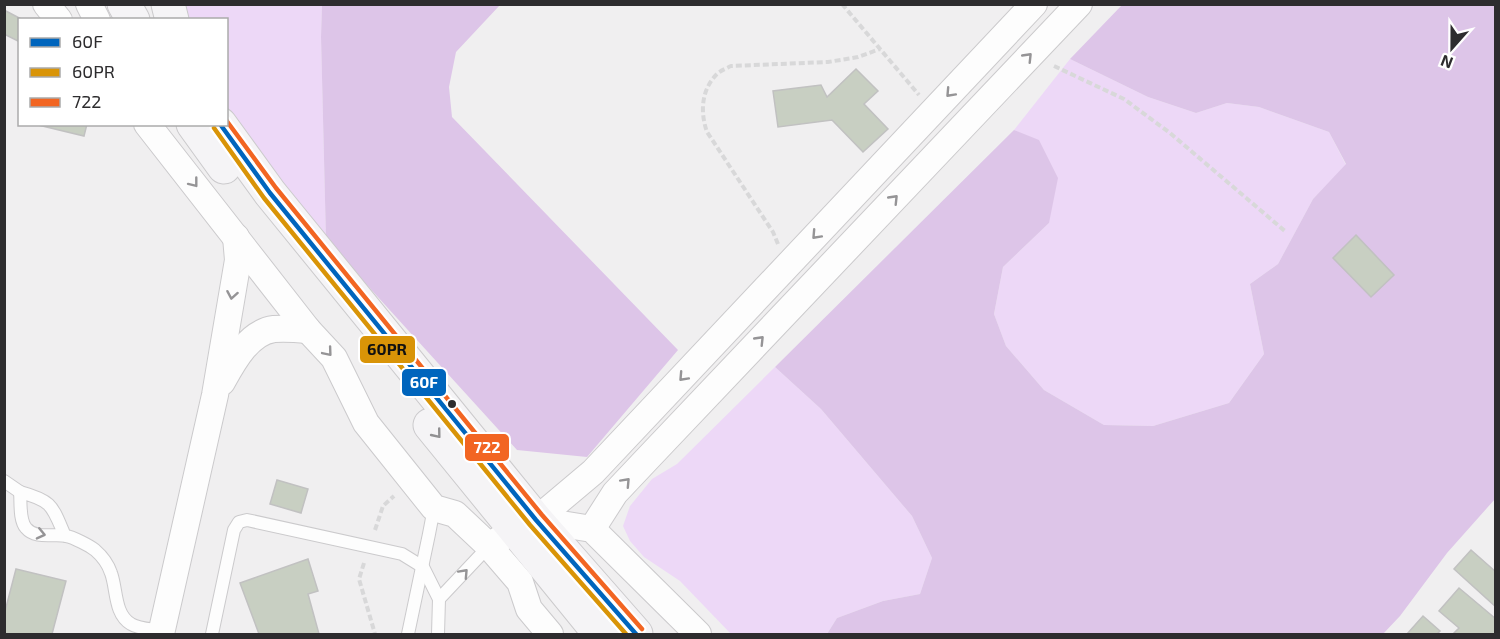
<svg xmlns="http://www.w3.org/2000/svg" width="1500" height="639" font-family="'Exo 2',sans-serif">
<rect width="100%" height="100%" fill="#f0eff0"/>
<g fill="#edd8f7">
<path d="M179,5H322L321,37L326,240L227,110L226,20L183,19Z"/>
<path d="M1070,59L1148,97L1196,113L1227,103L1259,107L1329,132L1346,165L1313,199L1278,264L1250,284L1264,354L1229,403L1153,426L1104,425L1044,390L1006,346L994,314L1003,267L1049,223L1039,141L1014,130Z"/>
<path d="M775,367L821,409L912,516L932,558L920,594L883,601L837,618L827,634H731L680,581L644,557L630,541L623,526L630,506L652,479L677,464Z"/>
</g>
<g fill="#ddc5e8">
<path d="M322,5H500L456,52L449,87L452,117L678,350L587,457L517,450L326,240L321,37Z"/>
<path d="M1122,5H1495V499L1447,553L1400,616L1383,634H827L837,618L883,601L920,594L932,558L912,516L821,409L775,367L1014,130L1039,140L1058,178L1049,223L1003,267L994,314L1006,346L1044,390L1104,425L1153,426L1229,403L1264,354L1250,284L1278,264L1313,199L1346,164L1329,132L1259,107L1227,103L1196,113L1148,97L1070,59Z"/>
</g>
<g fill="#c8cfc2" stroke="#c1c1c1" stroke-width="1.5">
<path d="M4,10L23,20H20V42L4,34Z"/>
<path d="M856,69L878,91L864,104L888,129L863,152L832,120L778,127L773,91L821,85L827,97Z"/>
<path d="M34,124H87L84,136Z"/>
<path d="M1356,235L1394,275L1371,297L1333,258Z"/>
<path d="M277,480L308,489L301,513L270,504Z"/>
<path d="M1471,550L1496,572V607L1454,569Z"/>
<path d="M308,559L318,591L308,594L319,634H259L240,583Z"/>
<path d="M16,569L66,581L52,634H4V615Z"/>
<path d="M1459,588L1496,619V634H1453L1459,628L1439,611Z"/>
<path d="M1423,616L1440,631L1437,634H1407Z"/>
</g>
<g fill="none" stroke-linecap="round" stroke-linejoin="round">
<defs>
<g id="service">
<path d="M4,481L20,492"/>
<path d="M65,536C52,506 53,501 20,492C21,502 19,520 26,528C36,540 55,533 66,536C73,537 90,546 95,550C102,556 108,564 111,573C117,589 114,614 131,624C139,629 153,629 162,631"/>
<path d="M439,599L489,546"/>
<path d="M212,634L234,530L239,522L247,520L402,554L423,567L439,599L438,634"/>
<path d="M408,634L429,534L434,508"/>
</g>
<g id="minor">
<path d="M46,4L59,20"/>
<path d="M89,4L97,20"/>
<path d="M147,124L308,330L334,358L366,423L434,508L455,514L489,546L520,582L529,609L550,634"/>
<path d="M222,382C233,362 249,332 274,329C286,328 297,329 308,330"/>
<path d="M536,520L592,529L698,634"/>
<path d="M592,529L615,493L649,457L1079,4"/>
<path d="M489,546L514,530L536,520L593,472L1034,4"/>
<path d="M161,634L215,395L238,260L236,237"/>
</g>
<g id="secondary">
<path d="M124,4L133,20"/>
<path d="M168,4L172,20"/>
<path d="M193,124L224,167"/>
<path d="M220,124L270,193L536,520L636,634"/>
<path d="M430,425L600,634"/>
</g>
</defs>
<use href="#service" stroke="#cbcacc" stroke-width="14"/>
<use href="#minor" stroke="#cbcacc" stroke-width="28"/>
<use href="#secondary" stroke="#cbcacc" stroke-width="35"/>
<g stroke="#d8d8d9" stroke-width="4" stroke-dasharray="6 3" stroke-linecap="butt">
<path d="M842,4L919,95"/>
<path d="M1054,66L1124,99L1170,133L1286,232"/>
<path d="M778,244L773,232L707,132C700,112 701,89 718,73C722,70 727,68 731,66L828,62L858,57L880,49"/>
<path d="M375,530L383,506L394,496"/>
<path d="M364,563L359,579L375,634"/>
</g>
<use href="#service" stroke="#fdfdfd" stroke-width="12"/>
<use href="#minor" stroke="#fdfdfd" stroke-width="26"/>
<use href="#secondary" stroke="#f5f4f6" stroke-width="33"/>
<defs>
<path id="bus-1" d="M220,124L270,193L536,520L636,634"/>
<path id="bus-2" d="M214,128L264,198L530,525L626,634"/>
<path id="bus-3" d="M226,120L276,188L542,515L642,629"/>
</defs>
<use href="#bus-1" stroke="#fff" stroke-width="9"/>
<use href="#bus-2" stroke="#fff" stroke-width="9"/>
<use href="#bus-3" stroke="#fff" stroke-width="9"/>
<use href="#bus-1" stroke="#0065bd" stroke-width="4.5"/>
<use href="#bus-2" stroke="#d99407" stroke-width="4.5"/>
<use href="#bus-3" stroke="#f26522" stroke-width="4.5"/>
</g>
<defs><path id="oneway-chevron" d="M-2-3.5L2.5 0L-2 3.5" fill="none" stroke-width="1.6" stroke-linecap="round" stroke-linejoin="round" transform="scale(1.5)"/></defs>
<g stroke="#959496">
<use href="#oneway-chevron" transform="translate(1028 57) rotate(-46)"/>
<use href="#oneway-chevron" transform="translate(950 93) rotate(133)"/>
<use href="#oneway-chevron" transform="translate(194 183) rotate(52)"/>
<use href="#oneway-chevron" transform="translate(894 199) rotate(-46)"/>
<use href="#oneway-chevron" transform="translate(816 235) rotate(133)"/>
<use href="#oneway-chevron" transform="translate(232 295) rotate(100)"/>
<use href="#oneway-chevron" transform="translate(760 340) rotate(-46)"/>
<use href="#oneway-chevron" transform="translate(328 352) rotate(50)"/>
<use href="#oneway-chevron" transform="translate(683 377) rotate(133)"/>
<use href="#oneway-chevron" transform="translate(626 482) rotate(-47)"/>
<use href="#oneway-chevron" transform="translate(41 534) rotate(13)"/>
<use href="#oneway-chevron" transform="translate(464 573) rotate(-47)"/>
</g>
<use stroke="#919092" href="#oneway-chevron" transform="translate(437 434) rotate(51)"/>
<circle fill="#2d2c2e" stroke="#fff" stroke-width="2" cx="452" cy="404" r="5"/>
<g stroke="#fff" stroke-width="2">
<rect x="359" y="335" width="57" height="29" rx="6" fill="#d99407"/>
<rect x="401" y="368" width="46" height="29" rx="6" fill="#0065bd"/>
<rect x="464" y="433" width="46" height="29" rx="6" fill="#f26522"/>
</g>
<g font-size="16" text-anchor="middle" font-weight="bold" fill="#fff">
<text x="424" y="388">60F</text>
<text x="487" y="453">722</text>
</g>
<g font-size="16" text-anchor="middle" font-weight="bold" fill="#111">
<text x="387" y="355">60PR</text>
</g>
<rect width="1500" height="639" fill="none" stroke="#2d2c2e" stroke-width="12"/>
<rect x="18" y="18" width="210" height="108" fill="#ffffff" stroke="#ababab" stroke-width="1.5"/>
<rect x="30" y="38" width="30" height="9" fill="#0065bd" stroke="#ababab" stroke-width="1.5"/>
<text x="72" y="48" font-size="18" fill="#2d2c2e">60F</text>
<rect x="30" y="68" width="30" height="9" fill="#d99407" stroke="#ababab" stroke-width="1.5"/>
<text x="72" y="78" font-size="18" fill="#2d2c2e">60PR</text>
<rect x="30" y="98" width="30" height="9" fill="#f26522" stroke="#ababab" stroke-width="1.5"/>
<text x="72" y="108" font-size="18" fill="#2d2c2e">722</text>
<g transform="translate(1452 48) rotate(201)" stroke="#ffffff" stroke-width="4.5" paint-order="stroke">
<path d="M0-4.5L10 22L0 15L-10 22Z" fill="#2d2c2e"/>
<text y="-9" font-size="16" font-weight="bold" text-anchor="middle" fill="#2d2c2e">N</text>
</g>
</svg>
